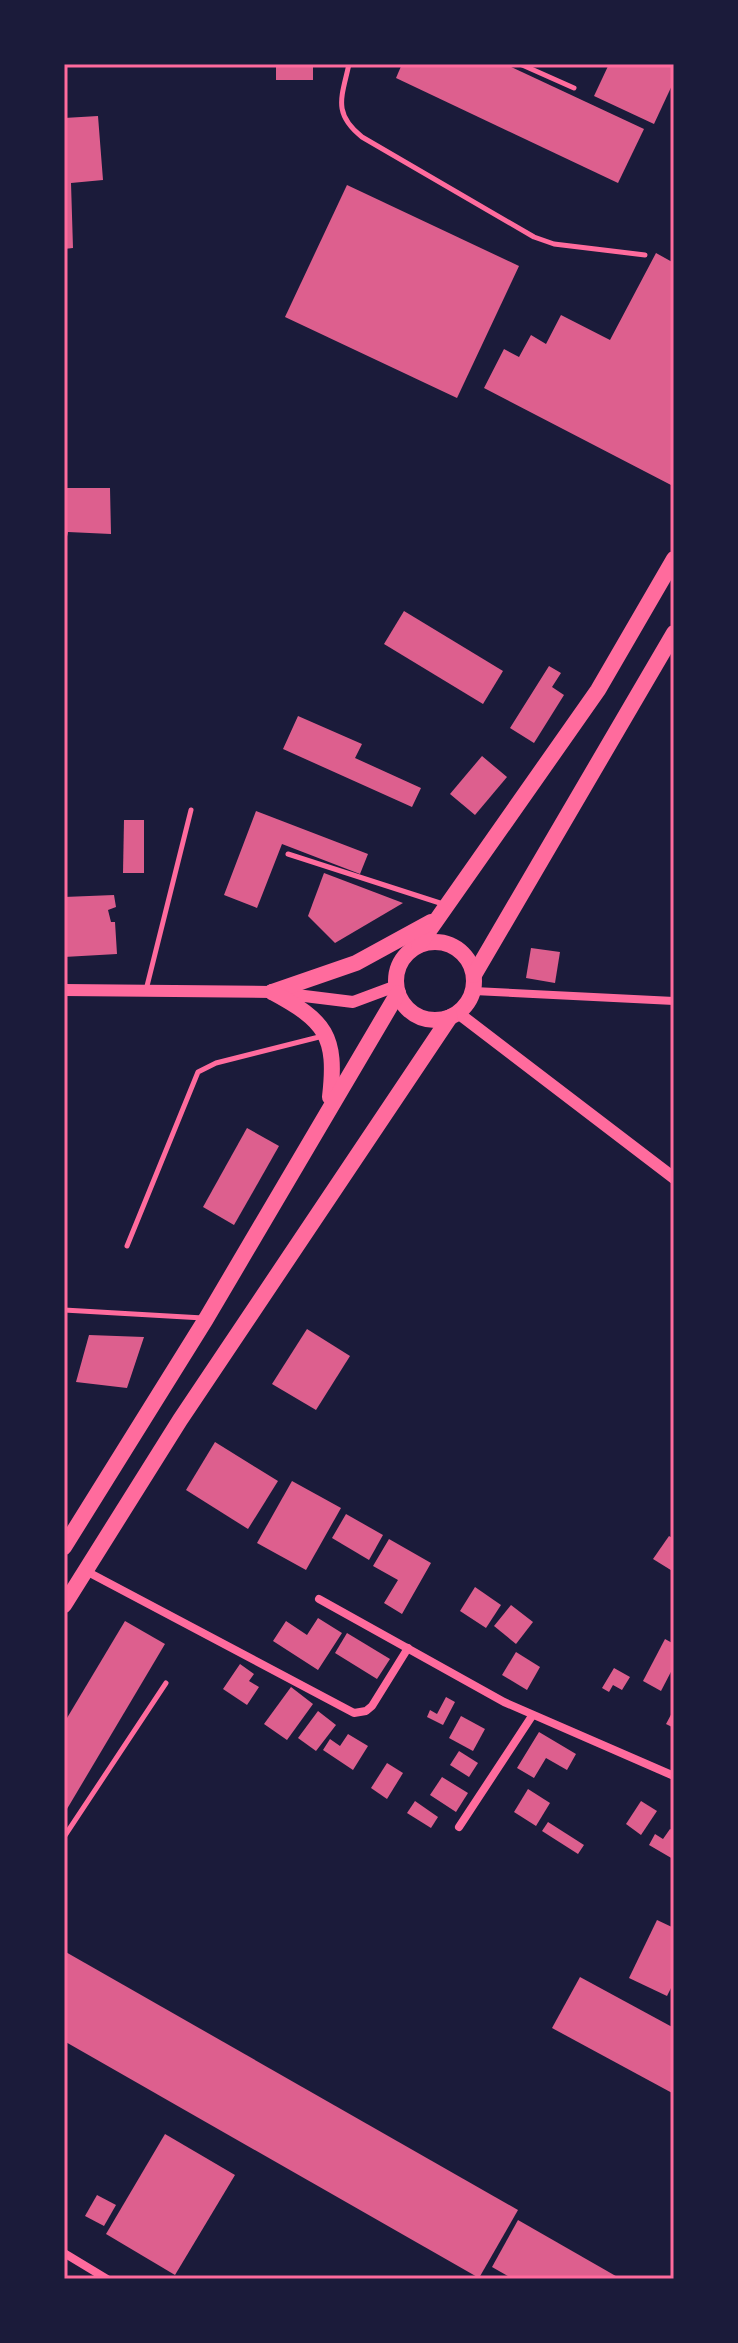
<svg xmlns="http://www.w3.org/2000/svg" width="738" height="2343" font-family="'DejaVu Sans',sans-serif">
<rect width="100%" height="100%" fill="#1b1b3a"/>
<g fill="#dd5f8e">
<rect x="276" y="64" width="37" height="16"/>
<path d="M402,64H505L644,129L618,183L396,78Z"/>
<path d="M609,64H674V81L654,124L594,96Z"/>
<path d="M98,116L103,180L71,183L73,248L64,249V118Z"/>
<path d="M347,185L519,266L457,398L285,317Z"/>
<path d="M656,253L674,263L671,485L484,388L504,349L519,357L531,335L546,344L561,315L610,340Z"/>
<path d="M64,488H110L111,534L68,532L64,550Z"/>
<path d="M404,611L503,671L483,704L384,644Z"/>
<path d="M549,666L561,673L552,687L564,695L534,743L510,728Z"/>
<path d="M298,716L362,744L355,758L421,788L412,807L283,749Z"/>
<path d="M482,756L507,777L475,815L450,794Z"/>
<path d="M256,811L368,854L360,874L282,844L257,908L224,895Z"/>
<path d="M124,820H144V873H123Z"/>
<path d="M324,873L403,903L335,943L308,916Z"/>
<path d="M114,895L116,907L108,910L111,922H115L117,954L64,957V897Z"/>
<path d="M531,948L560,952L555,983L526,978Z"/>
<path d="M247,1128L279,1146L234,1225L203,1207Z"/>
<path d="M307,1329L350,1356L316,1410L272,1384Z"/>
<path d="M89,1335L144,1337L127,1388L76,1382Z"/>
<path d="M215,1442L278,1481L248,1529L186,1490Z"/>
<path d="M292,1481L341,1508L306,1570L257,1543Z"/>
<path d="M346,1514L383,1535L369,1560L332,1538Z"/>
<path d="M669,1536L674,1539V1572L653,1559Z"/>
<path d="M389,1539L431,1563L402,1614L384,1603L398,1580L373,1566Z"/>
<path d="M475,1587L501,1605L486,1628L460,1611Z"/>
<path d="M511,1605L533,1622L516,1644L494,1626Z"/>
<path d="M318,1618L342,1633L318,1670L273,1641L286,1621L307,1635Z"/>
<path d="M125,1621L165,1644L64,1814V1723Z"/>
<path d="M347,1633L390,1659L377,1679L335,1653Z"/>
<path d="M665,1639L674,1644V1666L661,1691L643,1681Z"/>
<path d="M516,1652L540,1667L527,1690L502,1675Z"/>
<path d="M240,1664L254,1674L249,1681L259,1687L247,1705L223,1689Z"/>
<path d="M614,1668L630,1677L622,1690L613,1685L609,1692L602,1688Z"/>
<path d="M291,1687L313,1704L287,1740L264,1724Z"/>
<path d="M446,1697L455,1702L443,1725L427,1717L430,1710L437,1714Z"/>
<path d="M674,1709V1728L666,1724Z"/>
<path d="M318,1711L336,1725L316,1751L298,1738Z"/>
<path d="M461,1716L485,1729L473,1751L449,1738Z"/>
<path d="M539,1732L576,1754L567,1770L546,1758L534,1778L517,1768Z"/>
<path d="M348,1734L368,1746L353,1770L323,1750L330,1739L340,1746Z"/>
<path d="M459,1751L478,1763L469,1777L450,1765Z"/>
<path d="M387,1763L403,1773L387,1799L371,1788Z"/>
<path d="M442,1777L468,1793L456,1812L430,1795Z"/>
<path d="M528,1789L550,1803L536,1826L514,1812Z"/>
<path d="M415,1801L438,1817L431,1828L407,1813Z"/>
<path d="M641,1801L657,1811L641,1835L626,1824Z"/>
<path d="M548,1822L584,1845L578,1854L542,1831Z"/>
<path d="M670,1829L674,1831L673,1859L649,1845L655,1834L663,1839Z"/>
<path d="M657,1920L674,1928V1982L667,1996L629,1978Z"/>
<path d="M64,1951L518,2210L479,2278L64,2041Z"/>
<path d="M580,1977L674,2028V2094L552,2028Z"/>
<path d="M165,2134L235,2175L175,2275L106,2234Z"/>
<path d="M97,2195L116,2205L104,2226L85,2216Z"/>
<path d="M518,2220L621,2279H513L492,2267Z"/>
</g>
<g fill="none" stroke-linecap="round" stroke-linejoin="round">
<g stroke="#ff6b9d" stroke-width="5">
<path d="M349,64C342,97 332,113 362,137L534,237L554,244L645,255"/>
<path d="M520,64L574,88"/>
<path d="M288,854L443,904"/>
<path d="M146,990L191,810"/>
<path d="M127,1246L198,1072L216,1063L323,1036"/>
<path d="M64,1310L203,1318"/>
<path d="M64,1837L166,1683"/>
</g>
<g stroke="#ff6b9d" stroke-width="8">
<path d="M474,991L674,1001"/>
<path d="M86,1571L354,1713L366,1711L372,1706L408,1648"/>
<path d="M319,1599L504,1702L674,1776"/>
<path d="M459,1827L532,1716"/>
<path d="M64,2253L107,2279"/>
</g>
<g stroke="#ff6b9d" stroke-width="12">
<path d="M64,990L272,992L353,1002L396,986"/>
<path d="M458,1013L674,1178"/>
</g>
<g stroke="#ff6b9d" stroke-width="16">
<circle cx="435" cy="981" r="39"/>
<path d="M419,945L598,690L674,559"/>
<path d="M474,975L674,633"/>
<path d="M272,992L356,963L431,922"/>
<path d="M272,992C326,1021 337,1036 330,1097"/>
<path d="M64,1547L206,1319L398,993"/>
<path d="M64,1605L180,1420L450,1017"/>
</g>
</g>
<rect width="738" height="2343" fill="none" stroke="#1b1b3a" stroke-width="132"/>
<rect x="66" y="66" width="606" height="2211" fill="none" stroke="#ff6b9d" stroke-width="3"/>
</svg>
